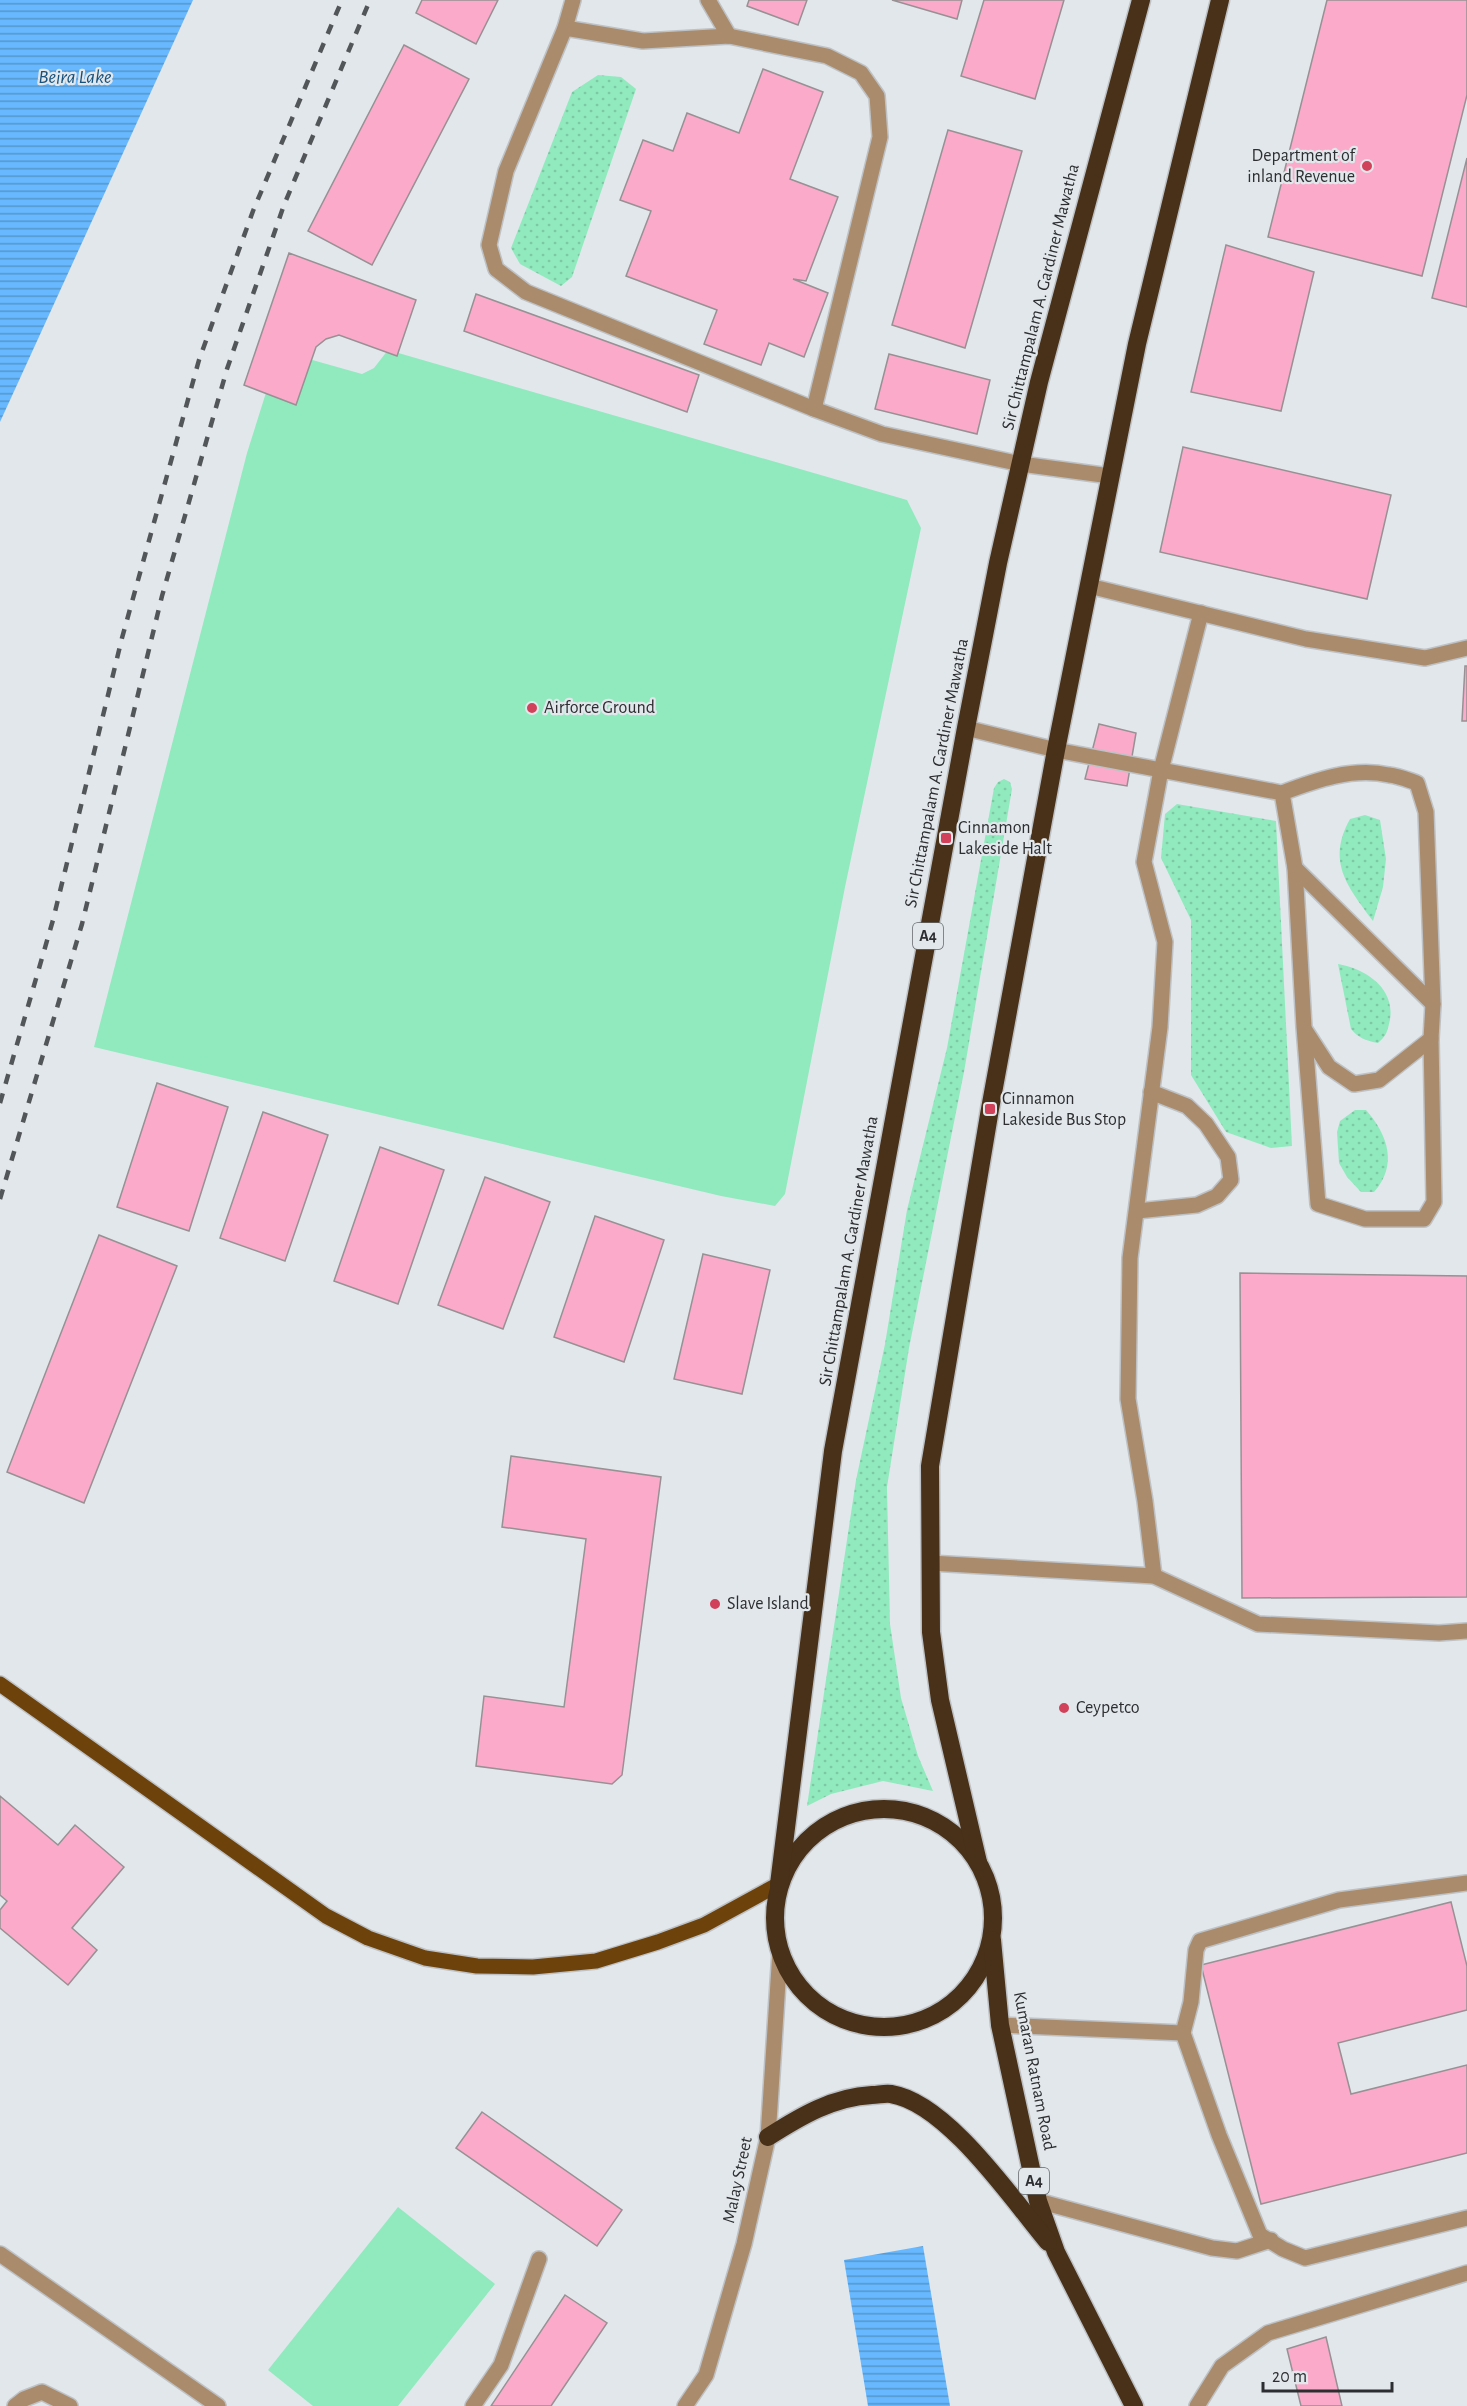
<svg xmlns="http://www.w3.org/2000/svg" width="1467" height="2406" font-family="'Alegreya Sans',sans-serif">
<defs>
<pattern id="green-dots" width="8" height="8" patternUnits="userSpaceOnUse" patternTransform="scale(1.5)"><rect width="8" height="8" fill="#91eabe"/><path d="M2 2h.1M6 6h.1" fill="none" stroke="#7dc9a4" stroke-width="1.8" stroke-linecap="round"/></pattern>
<pattern id="water-rules" width="6" height="5" patternUnits="userSpaceOnUse" patternTransform="scale(1.5)"><rect width="6" height="5" fill="#67b8fe"/><path d="M0 2.5h6" fill="none" stroke="#5596ce"/></pattern>
</defs>
<rect width="100%" height="100%" fill="#e2e7ec"/>
<g fill="url(#green-dots)">
<path d="M598,75L621,77L636,89L572,277L561,286L520,264L511,248L572,92Z"/>
<path d="M1004,779L1010,782L1012,789L964,1072L909,1348L887,1487L890,1624L901,1698L918,1756L933,1791L883,1781L831,1794L807,1806L856,1480L885,1344L907,1210L947,1048L994,788L998,782Z"/>
<path d="M1177,804L1276,821L1292,1146L1271,1148L1226,1132L1191,1075V920L1161,858L1165,814Z"/>
<path d="M1365,815L1380,820L1386,859L1383,887L1373,921C1348,887 1326,862 1350,819Z"/>
<path d="M1338,964C1367,969 1398,990 1389,1024C1387,1033 1385,1037 1378,1043C1367,1041 1358,1038 1351,1029Z"/>
<path d="M1355,1110H1366C1388,1135 1398,1165 1374,1192H1361L1347,1177L1339,1163L1337,1132L1340,1121Z"/>
</g>
<g fill="#91eabe">
<path d="M388,350L907,500L921,528L845,887L785,1194L775,1206L721,1196L94,1047L247,453L275,364L284,352L362,374L374,368Z"/>
<path d="M398,2207L495,2284L398,2406H313L268,2370Z"/>
</g>
<g fill="url(#water-rules)">
<path d="M0,0H193L0,422Z"/>
<path d="M923,2246L950,2406H868L844,2260Z"/>
</g>
<g fill="#fbaaca" stroke="#979193" stroke-width="1.5">
<path d="M422,0H498L476,44L416,13Z"/>
<path d="M749,0H807L798,25L747,6Z"/>
<path d="M892,0H962L957,19Z"/>
<path d="M984,0H1064L1035,99L961,76Z"/>
<path d="M1327,0H1467V95L1422,276L1268,237Z"/>
<path d="M404,45L469,79L372,265L308,231Z"/>
<path d="M763,69L823,92L790,179L838,197L806,281L793,279L828,293L804,357L769,343L761,365L704,344L717,310L626,276L651,211L620,200L643,140L673,151L687,113L739,133Z"/>
<path d="M948,130L1022,151L965,348L892,325Z"/>
<path d="M1467,158V307L1432,298Z"/>
<path d="M1226,245L1314,272L1281,411L1191,392Z"/>
<path d="M289,253L416,300L397,356L339,335L326,339L316,347L296,405L244,385Z"/>
<path d="M476,294L699,375L687,412L464,331Z"/>
<path d="M889,354L990,380L977,434L875,409Z"/>
<path d="M1183,447L1391,495L1367,599L1160,552Z"/>
<path d="M1465,666H1467V721H1462Z"/>
<path d="M1099,724L1136,733L1127,786L1085,779Z"/>
<path d="M157,1083L228,1107L189,1231L117,1207Z"/>
<path d="M263,1112L328,1135L285,1261L220,1238Z"/>
<path d="M380,1147L444,1170L398,1304L334,1281Z"/>
<path d="M485,1177L550,1202L503,1329L438,1305Z"/>
<path d="M595,1216L664,1240L624,1362L554,1337Z"/>
<path d="M99,1235L177,1266L84,1503L7,1472Z"/>
<path d="M703,1254L770,1270L742,1394L674,1379Z"/>
<path d="M1240,1273L1467,1276V1597L1242,1598Z"/>
<path d="M511,1456L661,1477L622,1775L612,1784L476,1766L484,1696L564,1707L586,1539L502,1527Z"/>
<path d="M0,1796L58,1845L75,1825L124,1867L72,1928L97,1950L68,1985L0,1928V1910L7,1901L0,1895Z"/>
<path d="M1451,1902L1467,1966V2010L1338,2043L1351,2094L1467,2065V2153L1261,2204L1201,1965Z"/>
<path d="M482,2112L622,2210L597,2246L456,2148Z"/>
<path d="M565,2295L607,2323L551,2406H491Z"/>
<path d="M1326,2337L1342,2406H1301L1287,2349Z"/>
</g>
<g fill="none" stroke-linecap="round" stroke-linejoin="round">
<defs>
<g id="minor">
<path d="M573,0L565,28L506,171L489,245L496,269L526,292L814,409L882,434L1021,464L1110,476"/>
<path d="M708,0L729,36"/>
<path d="M565,28L643,41L729,36L827,56L861,73L877,96L880,137L814,409"/>
<path d="M1089,586L1306,639L1425,658L1467,648"/>
<path d="M966,728L1056,750L1282,793C1316,780 1353,767 1389,775C1399,776 1408,780 1417,783L1426,812L1433,1004L1431,1039L1434,1202L1424,1219H1365L1318,1204L1304,1027L1295,868L1282,793"/>
<path d="M1295,868L1433,1004"/>
<path d="M1305,1030L1329,1067L1354,1084L1379,1080L1431,1039"/>
<path d="M1137,1211L1197,1205L1217,1196L1231,1180L1228,1157L1206,1124L1187,1106L1151,1092"/>
<path d="M930,1563L1154,1576L1258,1624L1439,1633L1467,1631"/>
<path d="M1154,1576L1145,1501L1128,1399L1130,1258L1160,1027L1165,942L1144,862L1161,770L1201,613"/>
<path d="M1467,1883L1339,1900L1200,1941L1196,1950L1191,2002L1183,2033L1219,2135L1260,2235L1283,2249L1305,2258L1467,2218"/>
<path d="M1000,2025L1183,2033"/>
<path d="M1038,2201L1212,2248L1237,2251L1271,2240"/>
<path d="M0,2254L218,2406"/>
<path d="M15,2406L24,2399L42,2392L70,2406"/>
<path d="M473,2406L501,2365L539,2259"/>
<path d="M685,2406L706,2375L744,2244L768,2137L780,1951"/>
<path d="M1197,2406L1222,2366L1268,2333L1467,2273"/>
</g>
<path id="major" d="M0,1684L326,1916L368,1938L425,1958L477,1966L533,1967L596,1961L658,1942L704,1925L779,1884"/>
<g id="highway">
<circle cx="884" cy="1918" r="109"/>
<path d="M978,1862L940,1700L931,1632L930,1466L990,1109L1056,750L1137,344L1220,0"/>
<path d="M779,1884L833,1451L966,728L998,563L1039,382L1141,0"/>
<path d="M992,1940L1000,2025L1038,2201L1056,2252L1134,2406"/>
<path d="M768,2137C801,2116 833,2097 872,2095C878,2095 885,2093 891,2094C947,2103 1012,2199 1048,2242"/>
</g>
</defs>
<use href="#minor" stroke="#bec2c6" stroke-width="18"/>
<use href="#major" stroke="#bec2c6" stroke-width="18"/>
<use href="#highway" stroke="#bec2c6" stroke-width="21"/>
<use href="#minor" stroke="#aa8c6c" stroke-width="15"/>
<use href="#major" stroke="#6d430b" stroke-width="15"/>
<use href="#highway" stroke="#483118" stroke-width="18"/>
<g stroke="#535659" stroke-width="4.5" stroke-dasharray="10 10" stroke-linecap="butt">
<path d="M0,1103L53,920L122,638L199,360L253,211L342,0"/>
<path d="M0,1199L82,924L162,596L227,369L284,205L370,0"/>
</g>
</g>
<g fill="#d1415a" stroke="#e2e7ec" stroke-width="2">
<circle cx="1367" cy="166" r="6"/>
<circle cx="532" cy="708" r="6"/>
<rect x="940" y="832" width="12" height="12" rx="3"/>
<rect x="984" y="1103" width="12" height="12" rx="3"/>
<circle cx="715" cy="1604" r="6"/>
<circle cx="1064" cy="1708" r="6"/>
</g>
<g text-anchor="middle" dominant-baseline="central" stroke-width="4.5" stroke-linejoin="round" paint-order="stroke">
<g fill="#e2e7ec" stroke="#636668" stroke-width="1.5">
<rect x="913" y="923" width="30" height="26" rx="4.5"/>
<rect x="1019" y="2168" width="30" height="26" rx="4.5"/>
</g>
<g font-size="16" font-weight="bold" fill="#2c2e30">
<text x="928" y="936">A4</text>
<text x="1034" y="2181">A4</text>
</g>
<g font-size="18" fill="#2c2e30" stroke="#e2e7ec" text-anchor="start">
<text x="1355" y="156" text-anchor="end">Department of<tspan x="1355" dy="21">inland Revenue</tspan></text>
<text x="544" y="708">Airforce Ground</text>
<text x="958" y="828">Cinnamon<tspan x="958" dy="21">Lakeside Halt</tspan></text>
<text x="1002" y="1099">Cinnamon<tspan x="1002" dy="21">Lakeside Bus Stop</tspan></text>
<text x="727" y="1604">Slave Island</text>
<text x="1076" y="1708">Ceypetco</text>
</g>
<g font-size="18" fill="#2c2e30" stroke="#e2e7ec">
<text transform="translate(1041 297) rotate(-76)">Sir Chittampalam A. Gardiner Mawatha</text>
<text transform="translate(937 773) rotate(-79)">Sir Chittampalam A. Gardiner Mawatha</text>
<text transform="translate(849 1251) rotate(-80)">Sir Chittampalam A. Gardiner Mawatha</text>
<text transform="translate(1034 2071) rotate(79)">Kumaran Ratnam Road</text>
<text transform="translate(738 2180) rotate(-78)">Malay Street</text>
</g>
<g font-size="20" font-style="italic" fill="#16517e" stroke="#e2e7ec">
<text x="75" y="77">Beira Lake</text>
</g>
</g>
<path d="M1263 2382v9h129v-9" fill="none" stroke="#2c2e30" stroke-width="3"/>
<text x="1272" y="2382" font-size="18" fill="#2c2e30" stroke="#e2e7ec" stroke-width="4.5" paint-order="stroke">20 m</text>
</svg>
